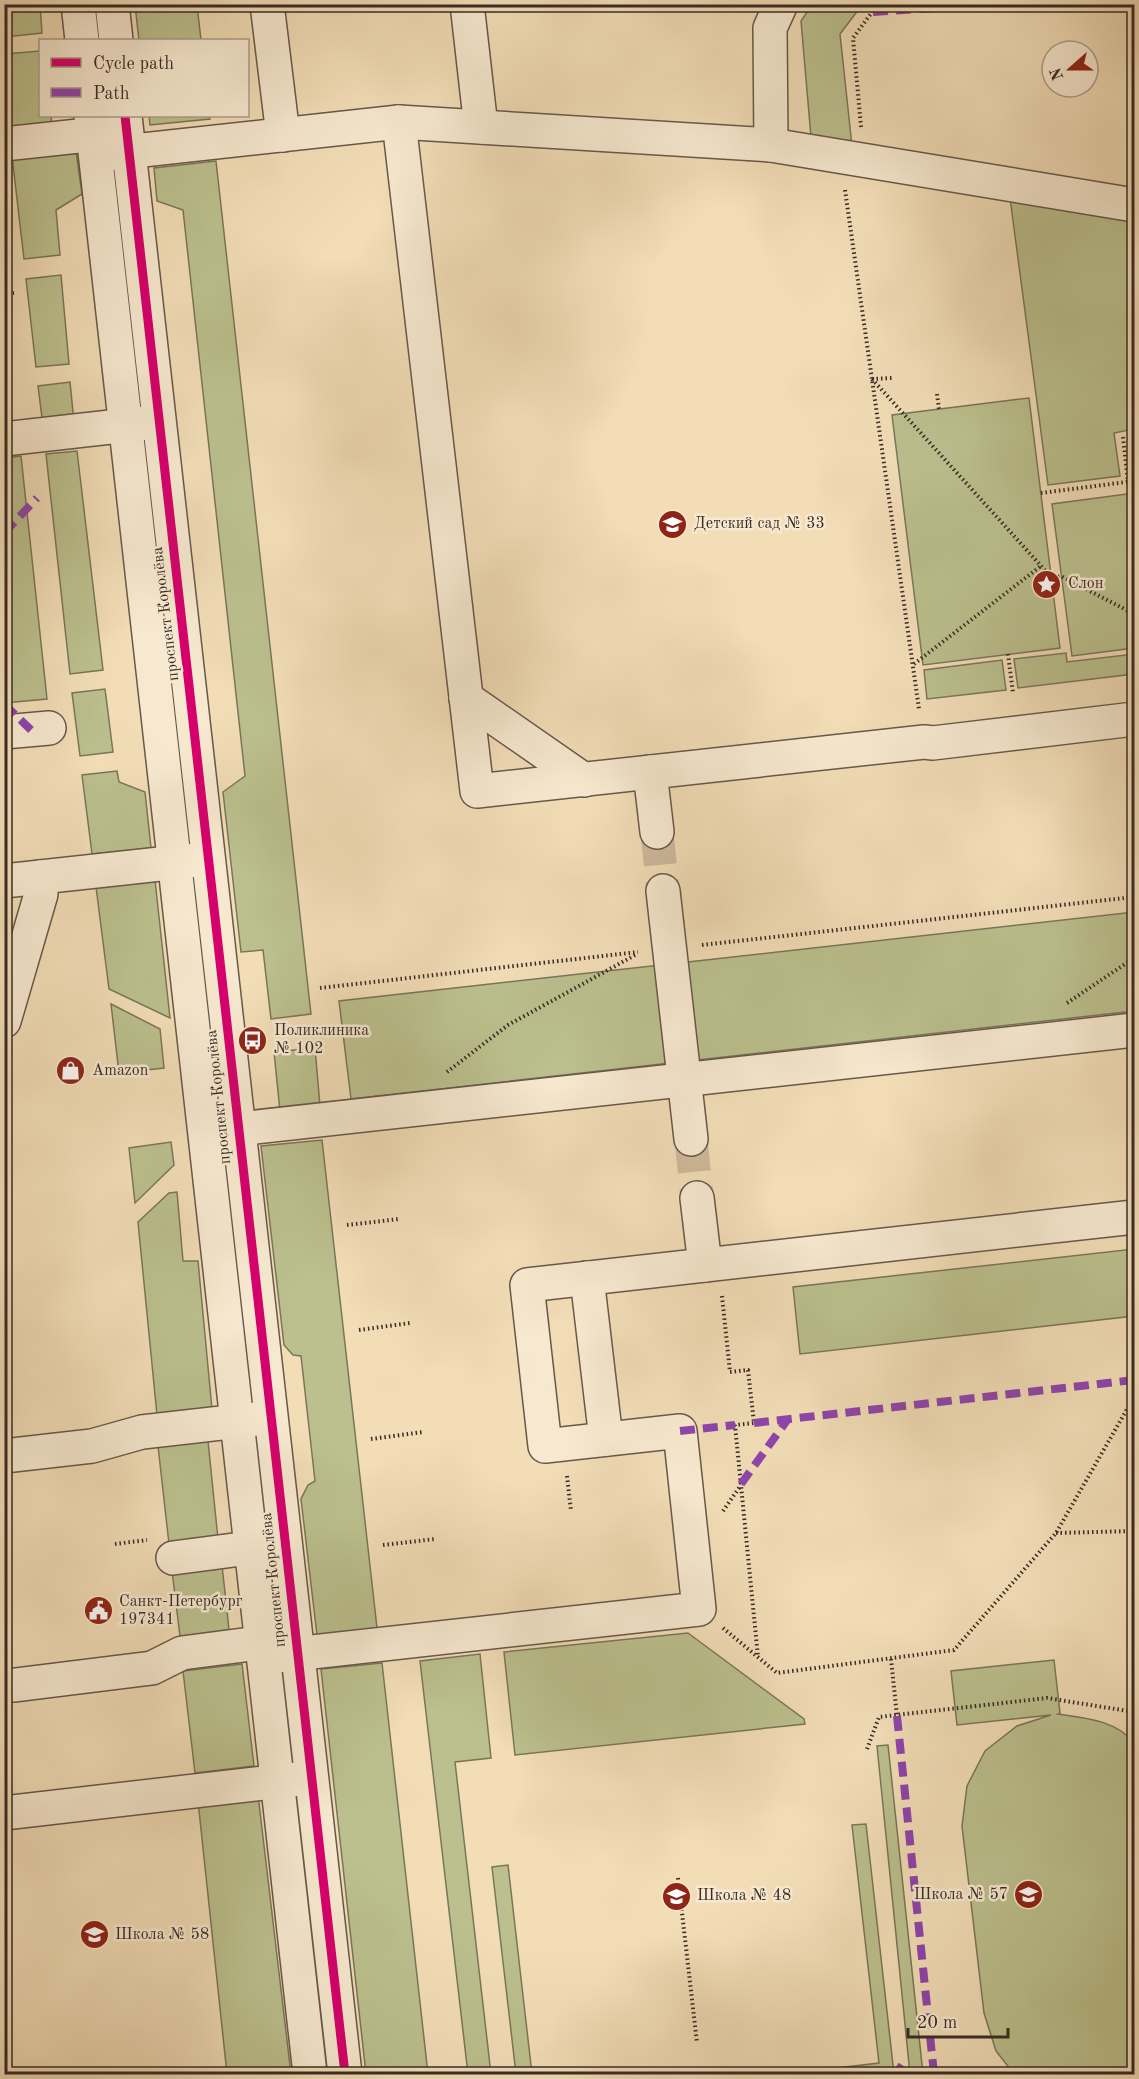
<svg xmlns="http://www.w3.org/2000/svg" width="1139" height="2079" font-family="'Old Standard TT',serif">
<rect width="100%" height="100%" fill="#f2ddb7"/>
<filter id="stains"><feTurbulence type="fractalNoise" baseFrequency=".00333" numOctaves="4"/><feColorMatrix values="0 0 0 0 .2 0 0 0 0 .09 0 0 0 0 .02 0 0 0 .5 -.17"/></filter>
<radialGradient id="worn" r=".72"><stop offset=".6" stop-color="#630" stop-opacity="0"/><stop offset="1" stop-color="#630" stop-opacity=".3"/></radialGradient>
<g fill="#bbc08e" stroke="#7a765a" stroke-width="1.5">
<path d="M5,4L40,5L42,33L5,37Z"/>
<path d="M135,5H197L201,40H139Z"/>
<path d="M812,5H862L840,34L852,146L811,137L801,21Z"/>
<path d="M40,51V116H51L52,127L8,132L4,54Z"/>
<path d="M149,116H209L210,119L150,125Z"/>
<path d="M76,151L82,194L56,210L60,255L24,259L12,156Z"/>
<path d="M216,161L311,1014L271,1019L263,950L241,952L223,792L245,776L183,210L157,201L154,168Z"/>
<path d="M1010,198L1134,217V429L1114,433L1120,476L1048,485Z"/>
<path d="M61,275L69,364L36,367L26,279Z"/>
<path d="M70,382L74,422L43,426L38,386Z"/>
<path d="M1029,398L1060,648L923,665L892,415Z"/>
<path d="M77,451L103,670L70,674L46,454Z"/>
<path d="M21,456L47,699L5,703V458Z"/>
<path d="M1134,493V648L1072,656L1052,504Z"/>
<path d="M1066,653L1067,662L1134,654V674L1018,688L1014,659Z"/>
<path d="M1002,660L1006,690L927,699L924,670Z"/>
<path d="M105,689L113,752L80,756L72,693Z"/>
<path d="M117,771L119,782L145,792L151,848L92,854L82,775Z"/>
<path d="M155,880L170,1018L109,989L96,887Z"/>
<path d="M1134,912V1011L351,1099L339,1001Z"/>
<path d="M111,1004L160,1029L164,1068L119,1073Z"/>
<path d="M315,1048L320,1106L280,1111L274,1052Z"/>
<path d="M322,1140L377,1628L317,1635L301,1499L308,1485L315,1481L301,1356L293,1355L284,1345L261,1146Z"/>
<path d="M171,1142L174,1165L135,1203L129,1148Z"/>
<path d="M177,1192L183,1261H198L212,1409L157,1415L138,1222L169,1193Z"/>
<path d="M1134,1249V1316L800,1354L793,1287Z"/>
<path d="M208,1441L218,1539L169,1544L158,1446Z"/>
<path d="M222,1565L230,1639L181,1644L172,1571Z"/>
<path d="M688,1633L804,1719L805,1724L515,1755L504,1652Z"/>
<path d="M480,1654L491,1758L455,1762L491,2074H468L420,1661Z"/>
<path d="M1054,1660L1060,1713L1058,1714C1085,1718 1116,1720 1134,1743V2074H1014L996,2051L984,2013L962,1826L967,1786L985,1751L1017,1726L1051,1715L957,1725L951,1671Z"/>
<path d="M382,1663L428,2074H366L321,1669Z"/>
<path d="M242,1664L254,1766L195,1773L183,1671Z"/>
<path d="M888,1745L923,2074H910L877,1746Z"/>
<path d="M258,1795L291,2074H227L198,1801Z"/>
<path d="M866,1824L894,2074H820V2070L879,2063L852,1825Z"/>
<path d="M508,1865L532,2074H516L492,1867Z"/>
</g>
<g fill="none" stroke-linecap="round" stroke-linejoin="round">
<g stroke="#cdb99a" stroke-width="33" stroke-dasharray="33 16" stroke-linecap="butt">
<path d="M657,832L663,891"/>
<path d="M691,1139L697,1198"/>
</g>
<defs>
<g id="minor">
<path d="M78,4L82,40"/>
<path d="M112,4L116,40"/>
<path d="M267,4L283,135"/>
<path d="M467,4L481,127"/>
<path d="M91,116L310,2074"/>
<path d="M125,116L345,2074"/>
<path d="M399,122L477,791L924,742L933,743L1134,719"/>
<path d="M4,144L116,132"/>
<path d="M771,145L770,28L781,4"/>
<path d="M106,154L399,122L771,145L1134,205"/>
<path d="M4,439L146,423"/>
<path d="M466,698L584,780"/>
<path d="M4,732L49,728"/>
<path d="M650,772L657,832"/>
<path d="M4,881L197,860"/>
<path d="M663,891L691,1139"/>
<path d="M4,1021L41,894L40,877"/>
<path d="M238,1129L1134,1030"/>
<path d="M697,1198L705,1265"/>
<path d="M587,1278L606,1439"/>
<path d="M4,1456L92,1446L142,1432L257,1419"/>
<path d="M173,1558L249,1548"/>
<path d="M276,1656L699,1609L680,1431L545,1446L527,1285L1134,1217"/>
<path d="M15,1685L152,1668L182,1653L281,1640"/>
<path d="M4,1813L298,1779"/>
</g>
</defs>
<use href="#minor" stroke="#67584a" stroke-width="36"/>
<g stroke="#392b26" stroke-width="4" stroke-dasharray="1.5 3" stroke-linecap="butt">
<path d="M861,127L853,38L878,4"/>
<path d="M845,190L919,709"/>
<path d="M4,294L14,293"/>
<path d="M872,379L1052,578L1061,576L1134,614"/>
<path d="M872,379L892,378"/>
<path d="M937,394L939,409"/>
<path d="M1123,437L1128,482"/>
<path d="M1041,493L1134,481"/>
<path d="M1008,654L1013,693"/>
<path d="M914,664L1041,566"/>
<path d="M702,945L1134,897"/>
<path d="M320,988L638,952"/>
<path d="M1067,1003L1134,958"/>
<path d="M447,1072L508,1025L637,954"/>
<path d="M347,1225L399,1219"/>
<path d="M722,1296L730,1372L748,1370L754,1423L735,1425L758,1657"/>
<path d="M359,1330L410,1323"/>
<path d="M371,1439L423,1432"/>
<path d="M567,1476L571,1511"/>
<path d="M723,1511L741,1485"/>
<path d="M1056,1533L1134,1531"/>
<path d="M115,1544L147,1540"/>
<path d="M383,1545L435,1539"/>
<path d="M723,1628L777,1673L954,1650L1056,1533L1134,1397"/>
<path d="M891,1659L897,1716"/>
<path d="M867,1749L879,1717L1047,1698L1134,1712"/>
<path d="M678,1878L697,2043"/>
</g>
<use href="#minor" stroke="#f7e9d0" stroke-width="33"/>
<g stroke="#8e44ad" stroke-width="8" stroke-dasharray="15 8" stroke-linecap="butt">
<path d="M873,12L1001,4"/>
<path d="M4,533L37,498"/>
<path d="M4,704L31,730"/>
<path d="M754,1423L1134,1380"/>
<path d="M680,1431L735,1425"/>
<path d="M741,1484L788,1419"/>
<path d="M897,1716L934,2074"/>
<path d="M896,2074L902,2065"/>
</g>
<defs>
<path id="cycleway" d="M125,116L345,2074"/>
</defs>
<use href="#cycleway" stroke="#f7e9d0" stroke-width="13"/>
<use href="#cycleway" stroke="#d6006c" stroke-width="9"/>
</g>
<defs>
<symbol id="school-disc" viewBox="-11 -11 22 22"><circle r="9.5" fill="#8f2418" stroke="#f7e9d0"/><path d="M0-5L7-2L0 1L-7-2ZM-4 1L0 2.5L4 1V4Q0 6-4 4Z" fill="#fff"/></symbol>
<symbol id="sight-disc" viewBox="-11 -11 22 22"><circle r="9.5" fill="#8f2418" stroke="#f7e9d0"/><path d="M0-6L1.8-2.2L6-1.7L2.9 1.2L3.7 5.4L0 3.3L-3.7 5.4L-2.9 1.2L-6-1.7L-1.8-2.2Z" fill="#fff"/></symbol>
<symbol id="bus-disc" viewBox="-11 -11 22 22"><circle r="9.5" fill="#8f2418" stroke="#f7e9d0"/><path d="M-5-6H5V4H4V6H2V4H-2V6H-4V4H-5ZM-3.5-4V0h7V-4ZM-3.5 1.2v1.5H-2V1.2ZM2 1.2v1.5H3.5V1.2Z" fill="#fff"/></symbol>
<symbol id="shop-disc" viewBox="-11 -11 22 22"><circle r="9.5" fill="#8f2418" stroke="#f7e9d0"/><path d="M-5-2.5h2.3a2.7 3.5 0 0 1 5.4 0H5L5.5 6h-11ZM-1.5-2.5h3a1.5 2.3 0 0 0-3 0Z" fill="#fff"/></symbol>
<symbol id="civic-disc" viewBox="-11 -11 22 22"><circle r="9.5" fill="#8f2418" stroke="#f7e9d0"/><path d="M-.6-6.5H3V-4.5H.6V-3L4-1V1h2V6H-6V1h2V-1L-.6-3ZM-1.2 2.5V6h2.4V2.5Z" fill="#fff"/></symbol>
</defs>
<g fill-rule="evenodd">
<use href="#school-disc" x="656" y="508" width="33" height="33"/>
<use href="#sight-disc" x="1030" y="568" width="33" height="33"/>
<use href="#bus-disc" x="236" y="1024" width="33" height="33"/>
<use href="#shop-disc" x="54" y="1054" width="33" height="33"/>
<use href="#civic-disc" x="82" y="1594" width="33" height="33"/>
<use href="#school-disc" x="1012" y="1878" width="33" height="33"/>
<use href="#school-disc" x="660" y="1880" width="33" height="33"/>
<use href="#school-disc" x="78" y="1918" width="33" height="33"/>
</g>
<g text-anchor="middle" dominant-baseline="central" stroke-width="5" stroke-linejoin="round" paint-order="stroke">
<g font-size="16" fill="#392b26" stroke="#f7e9d0" text-anchor="start">
<text x="694" y="524">Детский сад № 33</text>
<text x="1068" y="584">Слон</text>
<text x="274" y="1031">Поликлиника<tspan x="274" dy="18">№ 102</tspan></text>
<text x="92" y="1071">Amazon</text>
<text x="119" y="1602">Санкт-Петербург<tspan x="119" dy="18">197341</tspan></text>
<text x="1008" y="1895" text-anchor="end">Школа № 57</text>
<text x="697" y="1896">Школа № 48</text>
<text x="115" y="1935">Школа № 58</text>
</g>
<g font-size="16" fill="#392b26" stroke="#f7e9d0">
<text transform="translate(166 614) rotate(-97)">проспект Королёва</text>
<text transform="translate(219 1097) rotate(-96)">проспект Королёва</text>
<text transform="translate(274 1580) rotate(-96)">проспект Королёва</text>
</g>
</g>
<rect width="1139" height="2079" fill="none" stroke="#f2ddb7" stroke-width="24"/>
<rect x="6" y="6" width="1127" height="2067" fill="none" stroke="#392b26" stroke-width="3"/>
<rect x="12" y="12" width="1115" height="2055" fill="none" stroke="#392b26" stroke-width="1.5"/>
<rect x="39" y="39" width="210" height="78" fill="#f7e9d0" stroke="#ab9d8c" stroke-width="1.5"/>
<rect x="51" y="58" width="30" height="9" fill="#d6006c" stroke="#ab9d8c" stroke-width="1.5"/>
<text x="93" y="69" font-size="18" fill="#392b26">Cycle path</text>
<rect x="51" y="88" width="30" height="9" fill="#8e44ad" stroke="#ab9d8c" stroke-width="1.5"/>
<text x="93" y="99" font-size="18" fill="#392b26">Path</text>
<g transform="translate(1070 69) rotate(249)"><circle r="28" fill="#f7e9d0" stroke="#ab9d8c" stroke-width="1.5"/>
<path d="M0-4.5L10 22L0 15L-10 22Z" fill="#8f2418"/>
<text y="-9" font-size="16" font-weight="bold" text-anchor="middle" fill="#392b26">N</text>
</g>
<path d="M908 2028v9h100v-9" fill="none" stroke="#392b26" stroke-width="3"/>
<text x="917" y="2028" font-size="18" fill="#392b26" stroke="#f7e9d0" stroke-width="4.5" paint-order="stroke">20 m</text>
<rect width="100%" height="100%" filter="url(#stains)"/>
<rect width="100%" height="100%" fill="url(#worn)"/>
</svg>
